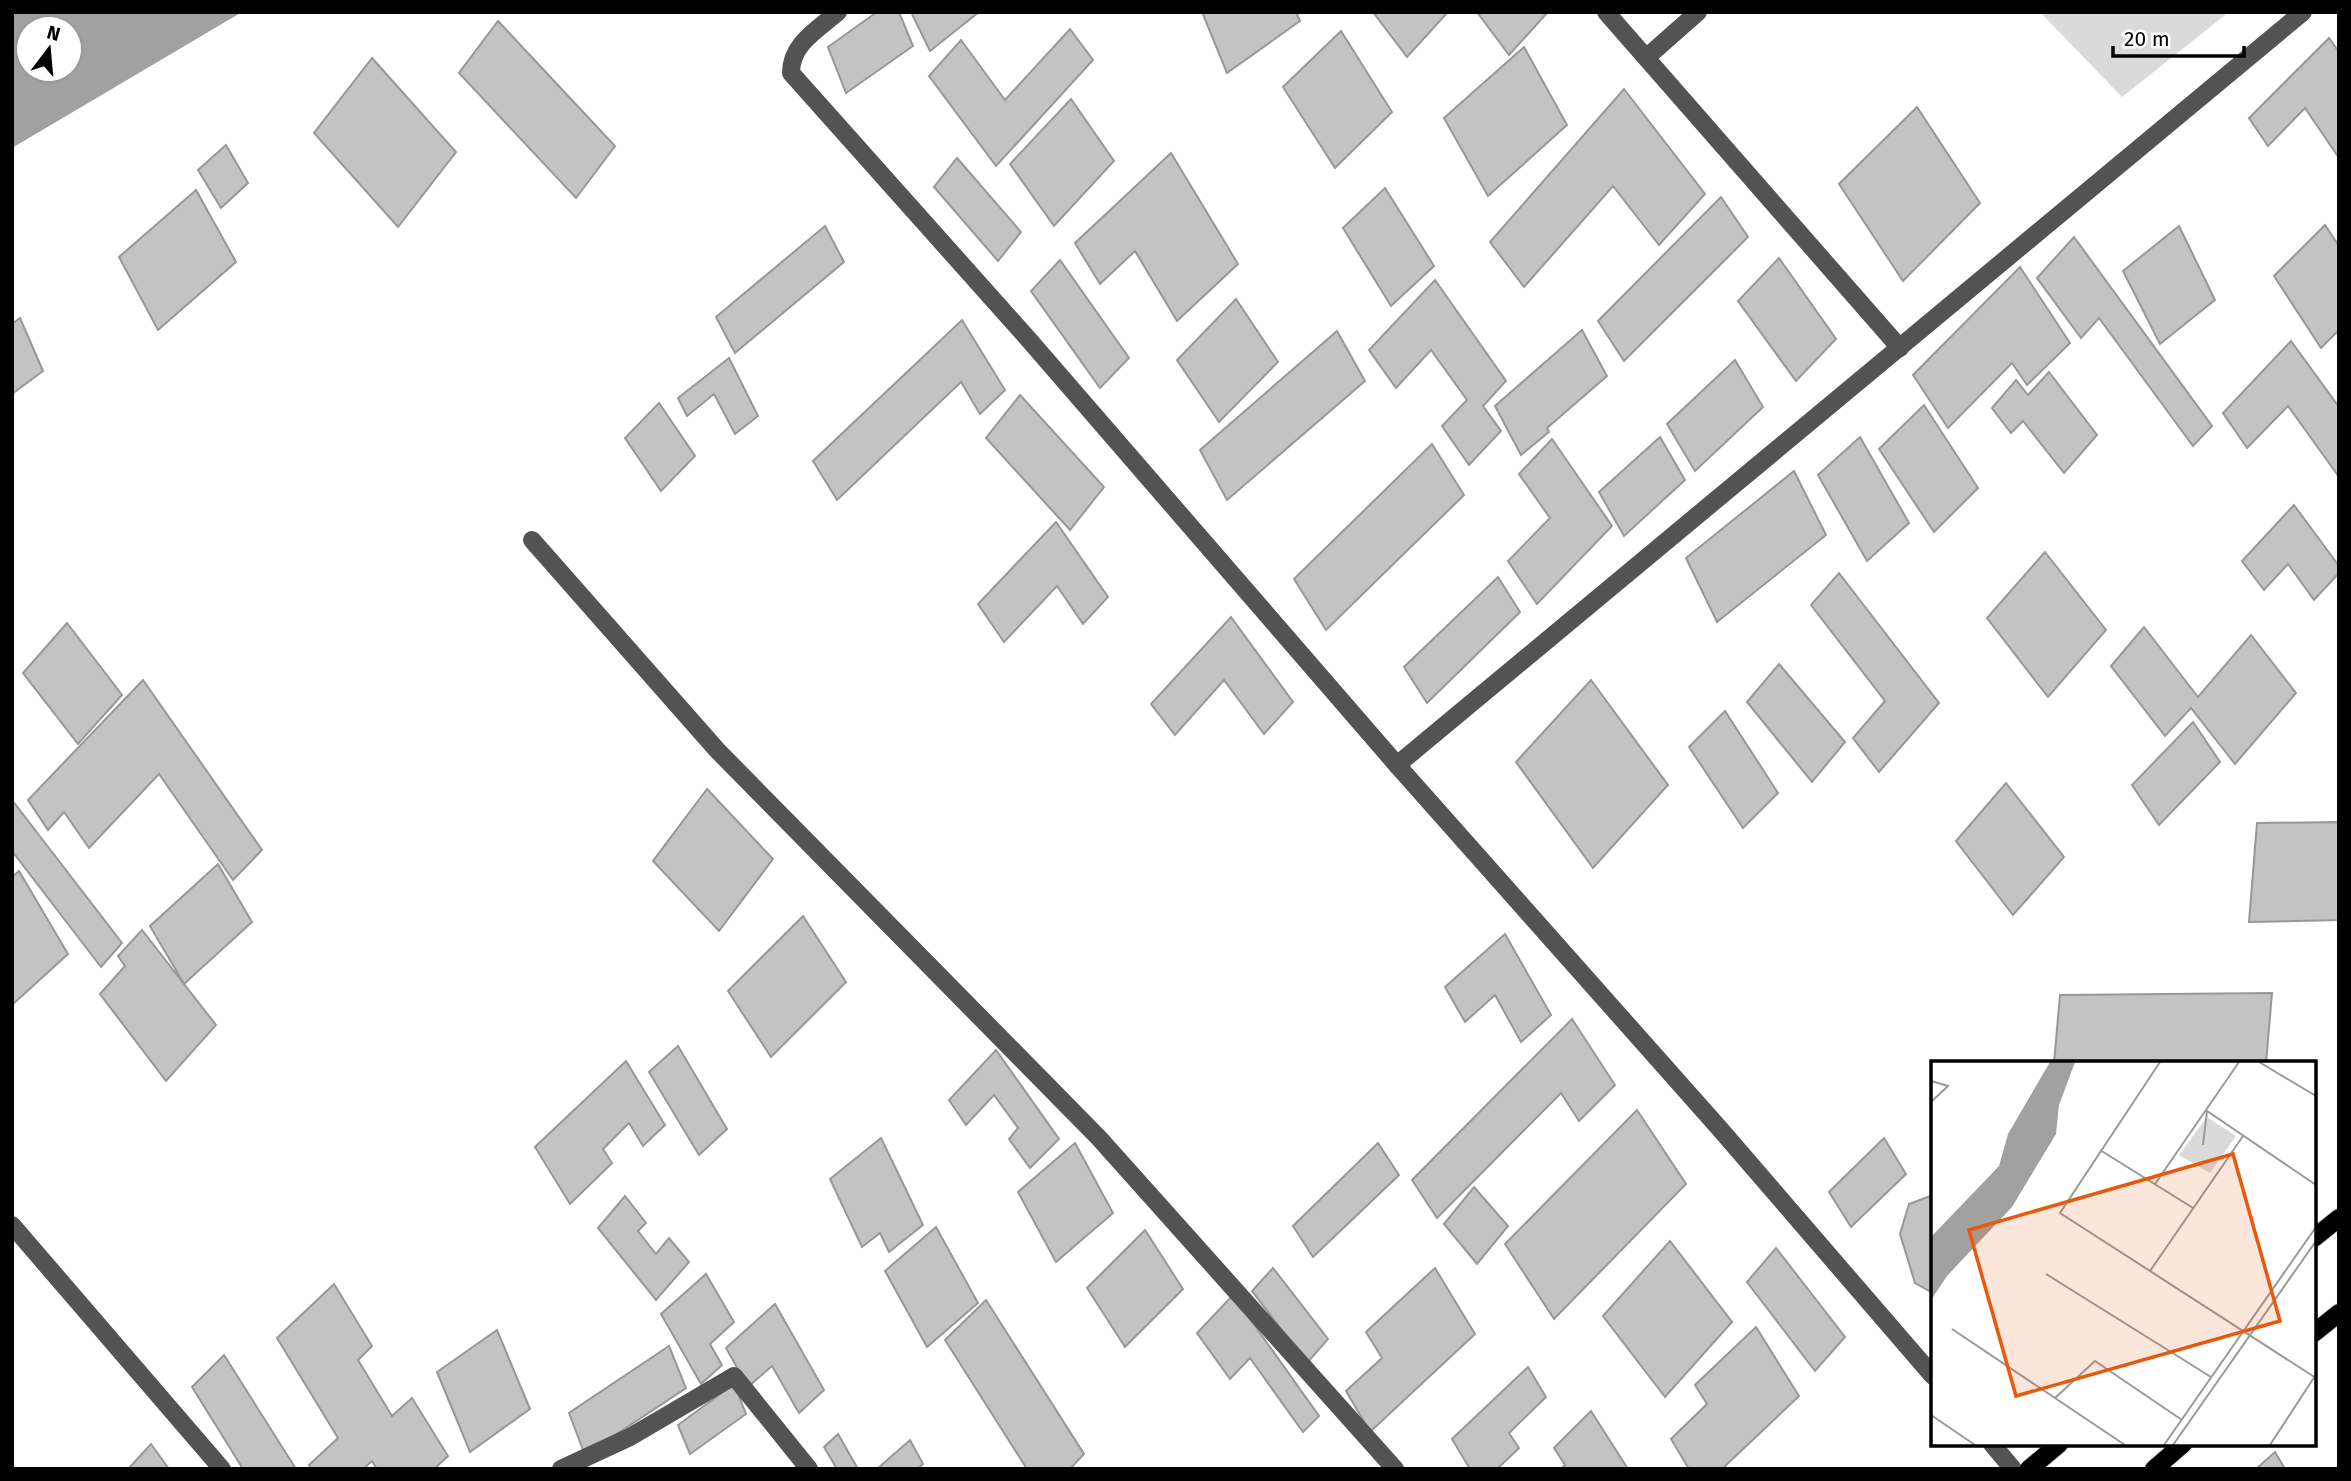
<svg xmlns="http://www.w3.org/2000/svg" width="2351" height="1481" font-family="'Fira Sans',sans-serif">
<rect width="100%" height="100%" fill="#fff"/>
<path fill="#dadada" d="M2040,12H2229L2122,97Z"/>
<path fill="#a1a1a1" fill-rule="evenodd" d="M12,12H242L12,148ZM28,28H70V70H28Z"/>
<g fill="#c3c3c3" stroke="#979797" stroke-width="2">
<path d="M877,12H899L913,46L846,93L828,47Z"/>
<path d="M911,12H979L930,51Z"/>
<path d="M1202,12H1296L1300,21L1227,73Z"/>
<path d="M1373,12H1448L1407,57Z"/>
<path d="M1477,12H1548L1509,55Z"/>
<path d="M498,21L615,146L576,198L459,73Z"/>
<path d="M1070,29L1093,60L996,166L929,76L961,40L1005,100Z"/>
<path d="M1341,31L1392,112L1335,168L1283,87Z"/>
<path d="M2329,38L2339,52V158L2305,108L2268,146L2249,118Z"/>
<path d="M1524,47L1567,125L1488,196L1444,118Z"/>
<path d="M372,58L456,152L398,227L314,133Z"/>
<path d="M1624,89L1705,194L1659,245L1613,186L1524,287L1490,242Z"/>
<path d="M1071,99L1114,161L1054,226L1010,164Z"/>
<path d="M1917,107L1980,203L1903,281L1839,184Z"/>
<path d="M226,145L248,183L221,208L198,170Z"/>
<path d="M1171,153L1238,264L1177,321L1135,251L1100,284L1075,243Z"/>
<path d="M957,158L1021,232L998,261L934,187Z"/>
<path d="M1385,188L1434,266L1391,306L1343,228Z"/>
<path d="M196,190L236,262L158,330L119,257Z"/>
<path d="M1721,197L1748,237L1624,361L1598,321Z"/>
<path d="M2325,225L2339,246V330L2321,348L2274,276Z"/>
<path d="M825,226L844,262L735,353L716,317Z"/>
<path d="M2179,226L2215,300L2160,344L2123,271Z"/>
<path d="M2074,237L2212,426L2193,446L2099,318L2081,338L2037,278Z"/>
<path d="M1779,258L1836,339L1796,381L1738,301Z"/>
<path d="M1060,260L1129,358L1100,388L1031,291Z"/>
<path d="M2020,267L2070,343L2027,385L2012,363L1948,428L1913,375Z"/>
<path d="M1435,280L1506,381L1483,406L1501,431L1469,465L1442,426L1467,400L1431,350L1396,388L1369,350Z"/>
<path d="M1236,299L1278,362L1219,422L1177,360Z"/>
<path d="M20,318L43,371L12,394V324Z"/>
<path d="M962,320L1005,390L980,414L961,382L837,500L813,461Z"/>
<path d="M1582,330L1607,376L1547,428L1549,432L1521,455L1495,406Z"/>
<path d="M1337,331L1365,381L1227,500L1200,450Z"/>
<path d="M2291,341L2339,407V477L2288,406L2247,448L2223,413Z"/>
<path d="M729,358L758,416L735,434L714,394L687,416L678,398Z"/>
<path d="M1735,360L1763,407L1695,471L1667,424Z"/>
<path d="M2049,372L2097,435L2064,473L2023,421L2011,433L1992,408L2016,380L2028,395Z"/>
<path d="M1020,395L1104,487L1070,530L986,438Z"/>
<path d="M659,403L695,456L661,491L625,438Z"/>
<path d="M1924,405L1978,488L1934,532L1879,449Z"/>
<path d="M1660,437L1685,480L1624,536L1599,492Z"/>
<path d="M1860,437L1909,523L1867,561L1818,475Z"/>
<path d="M1552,439L1612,526L1537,604L1508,561L1550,518L1519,474Z"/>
<path d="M1432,444L1464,495L1326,630L1294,579Z"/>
<path d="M1794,471L1826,535L1717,622L1686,558Z"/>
<path d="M2294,505L2339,566V573L2314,600L2288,564L2264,590L2242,561Z"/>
<path d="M1056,522L1108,597L1083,624L1057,586L1004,642L978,604Z"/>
<path d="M2045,552L2106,630L2048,697L1987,618Z"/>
<path d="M1839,573L1939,703L1879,772L1853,738L1885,701L1811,605Z"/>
<path d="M1498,577L1520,612L1427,703L1404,667Z"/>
<path d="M1231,617L1293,702L1264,734L1224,680L1175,735L1151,704Z"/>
<path d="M67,623L122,695L78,744L23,673Z"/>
<path d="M2144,627L2198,697L2251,635L2296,693L2235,764L2191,708L2165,736L2111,666Z"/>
<path d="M1779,664L1845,742L1812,782L1747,702Z"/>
<path d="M143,680L262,850L233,880L159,774L89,848L64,812L48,830L28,800Z"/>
<path d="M1591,680L1668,785L1593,868L1516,762Z"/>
<path d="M1725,711L1778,793L1743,828L1689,747Z"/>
<path d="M2193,722L2220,762L2159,825L2132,785Z"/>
<path d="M2006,783L2064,857L2013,915L1956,841Z"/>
<path d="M707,789L773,859L719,931L653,861Z"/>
<path d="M12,800L122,943L101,967L12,851Z"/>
<path d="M2339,822V920L2249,922L2257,823Z"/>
<path d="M218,864L252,922L184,984L150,926Z"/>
<path d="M19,871L68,954L12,1005V877Z"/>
<path d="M803,916L846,982L771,1057L728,991Z"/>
<path d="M142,930L216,1025L166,1081L100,994L125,966L118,956Z"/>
<path d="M1505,934L1551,1015L1521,1042L1495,995L1465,1022L1445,987Z"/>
<path d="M2272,993L2266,1063H2054L2060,995Z"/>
<path d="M1572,1019L1615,1085L1579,1121L1561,1093L1437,1218L1412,1180Z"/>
<path d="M678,1046L727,1129L699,1155L649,1072Z"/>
<path d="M996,1050L1059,1139L1030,1168L1009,1139L1018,1128L994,1095L966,1125L949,1100Z"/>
<path d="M626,1061L665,1125L643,1146L629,1123L603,1149L612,1163L570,1204L535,1147Z"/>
<path d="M1637,1110L1686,1184L1554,1319L1505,1244Z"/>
<path d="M881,1138L923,1225L889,1252L880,1233L862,1247L830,1179Z"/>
<path d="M1884,1138L1906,1174L1851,1227L1829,1192Z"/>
<path d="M1075,1143L1113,1213L1056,1262L1018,1192Z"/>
<path d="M1378,1143L1399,1175L1313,1257L1293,1226Z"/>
<path d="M1474,1187L1508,1226L1477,1264L1444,1224Z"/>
<path d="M1933,1195V1293L1915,1283L1900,1234L1909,1204Z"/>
<path d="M625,1196L646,1223L638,1231L656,1254L669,1238L689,1262L656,1300L598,1228Z"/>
<path d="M936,1227L978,1303L927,1347L885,1271Z"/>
<path d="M1145,1230L1183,1289L1125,1347L1087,1288Z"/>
<path d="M1670,1241L1732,1322L1665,1397L1603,1316Z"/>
<path d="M1776,1248L1845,1337L1815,1371L1747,1282Z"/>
<path d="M1273,1268L1328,1339L1307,1363L1252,1291Z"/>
<path d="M1435,1268L1475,1334L1370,1432L1346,1391L1382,1358L1366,1332Z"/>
<path d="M706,1274L734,1322L710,1344L722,1365L701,1384L661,1314Z"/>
<path d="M334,1284L372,1346L358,1360L392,1416L412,1398L448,1456L434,1469H377L372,1461L363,1469H311L309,1465L338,1438L277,1338Z"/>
<path d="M1233,1295L1319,1416L1303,1432L1250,1358L1230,1379L1197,1333Z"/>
<path d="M986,1300L1084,1454L1070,1469H1027L945,1340Z"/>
<path d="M775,1304L824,1390L799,1413L772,1366L748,1387L726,1348Z"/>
<path d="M1756,1327L1799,1396L1722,1469H1689L1671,1439L1707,1404L1695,1385Z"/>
<path d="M497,1330L530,1409L470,1452L437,1372Z"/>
<path d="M669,1346L686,1388L585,1455L569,1413Z"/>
<path d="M224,1355L296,1469H243L192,1387Z"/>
<path d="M1528,1367L1546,1397L1509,1433L1519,1448L1497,1469H1470L1452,1439Z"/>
<path d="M734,1384L746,1414L690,1454L678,1425Z"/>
<path d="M1591,1411L1628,1469H1561L1565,1465L1554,1448Z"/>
<path d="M838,1434L858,1469H837L824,1447Z"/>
<path d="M910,1440L923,1464L917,1469H877Z"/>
<path d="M151,1444L169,1469H128Z"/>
<path d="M2275,1452L2285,1469H2256Z"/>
</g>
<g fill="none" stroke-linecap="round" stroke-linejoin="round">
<defs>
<g id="major">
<path d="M2314,1238L2339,1218"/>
<path d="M2314,1333L2339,1313"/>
<path d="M2029,1469L2059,1444"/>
<path d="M2154,1469L2183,1444"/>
</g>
</defs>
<use href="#major" stroke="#dbdbdb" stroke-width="20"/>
<g stroke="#535353" stroke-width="18">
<path d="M838,12C817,30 791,44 791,73L1030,341L1397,765L1720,1129L1933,1376"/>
<path d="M1606,12L1900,348"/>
<path d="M1647,57L1698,12"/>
<path d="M532,540L717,750L1099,1138L1395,1469"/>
<path d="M1397,765L2303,12"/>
<path d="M12,1225L222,1469"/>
<path d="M1992,1444L2013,1469"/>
<path d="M561,1469L630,1437L734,1376L809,1469"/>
</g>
<use href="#major" stroke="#000" stroke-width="18"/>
</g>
<g transform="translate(1931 1061)">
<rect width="385" height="385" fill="#fff"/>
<path d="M276,56L305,75L279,112L248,94Z" fill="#dadada"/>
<path d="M119,1H144L128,44L125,73L81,146L16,215L0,239V176L68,105L77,73Z" fill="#a1a1a1"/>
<path fill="none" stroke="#999" stroke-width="2" d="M229,1L129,152L385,317M328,1L385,35M0,20L17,25L0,41M272,84L276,50L385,124M169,89L262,147M224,123L308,1M219,210L312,75M115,213L280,316M21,268L194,384M124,337L164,300L251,359M0,354L44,384M233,384L385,166M242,384L385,180M339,384L384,315"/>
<path fill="#e8590c" fill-opacity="0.15" stroke="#e8590c" stroke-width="3.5" d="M302,93L349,260L85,335L38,169Z"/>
<rect width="385" height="385" fill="none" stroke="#000" stroke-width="3.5"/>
</g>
<rect width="2351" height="1481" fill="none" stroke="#000000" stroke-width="28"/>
<g transform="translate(49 49) rotate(16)"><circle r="33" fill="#ffffff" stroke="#999999" stroke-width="2"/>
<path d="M0-5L12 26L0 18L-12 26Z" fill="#000000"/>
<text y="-10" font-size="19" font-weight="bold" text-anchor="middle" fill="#000000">N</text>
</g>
<path d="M2113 46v10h131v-10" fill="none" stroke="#000000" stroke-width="3.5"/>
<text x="2124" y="46" font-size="21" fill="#000000" stroke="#ffffff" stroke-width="5" paint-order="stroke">20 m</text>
</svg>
